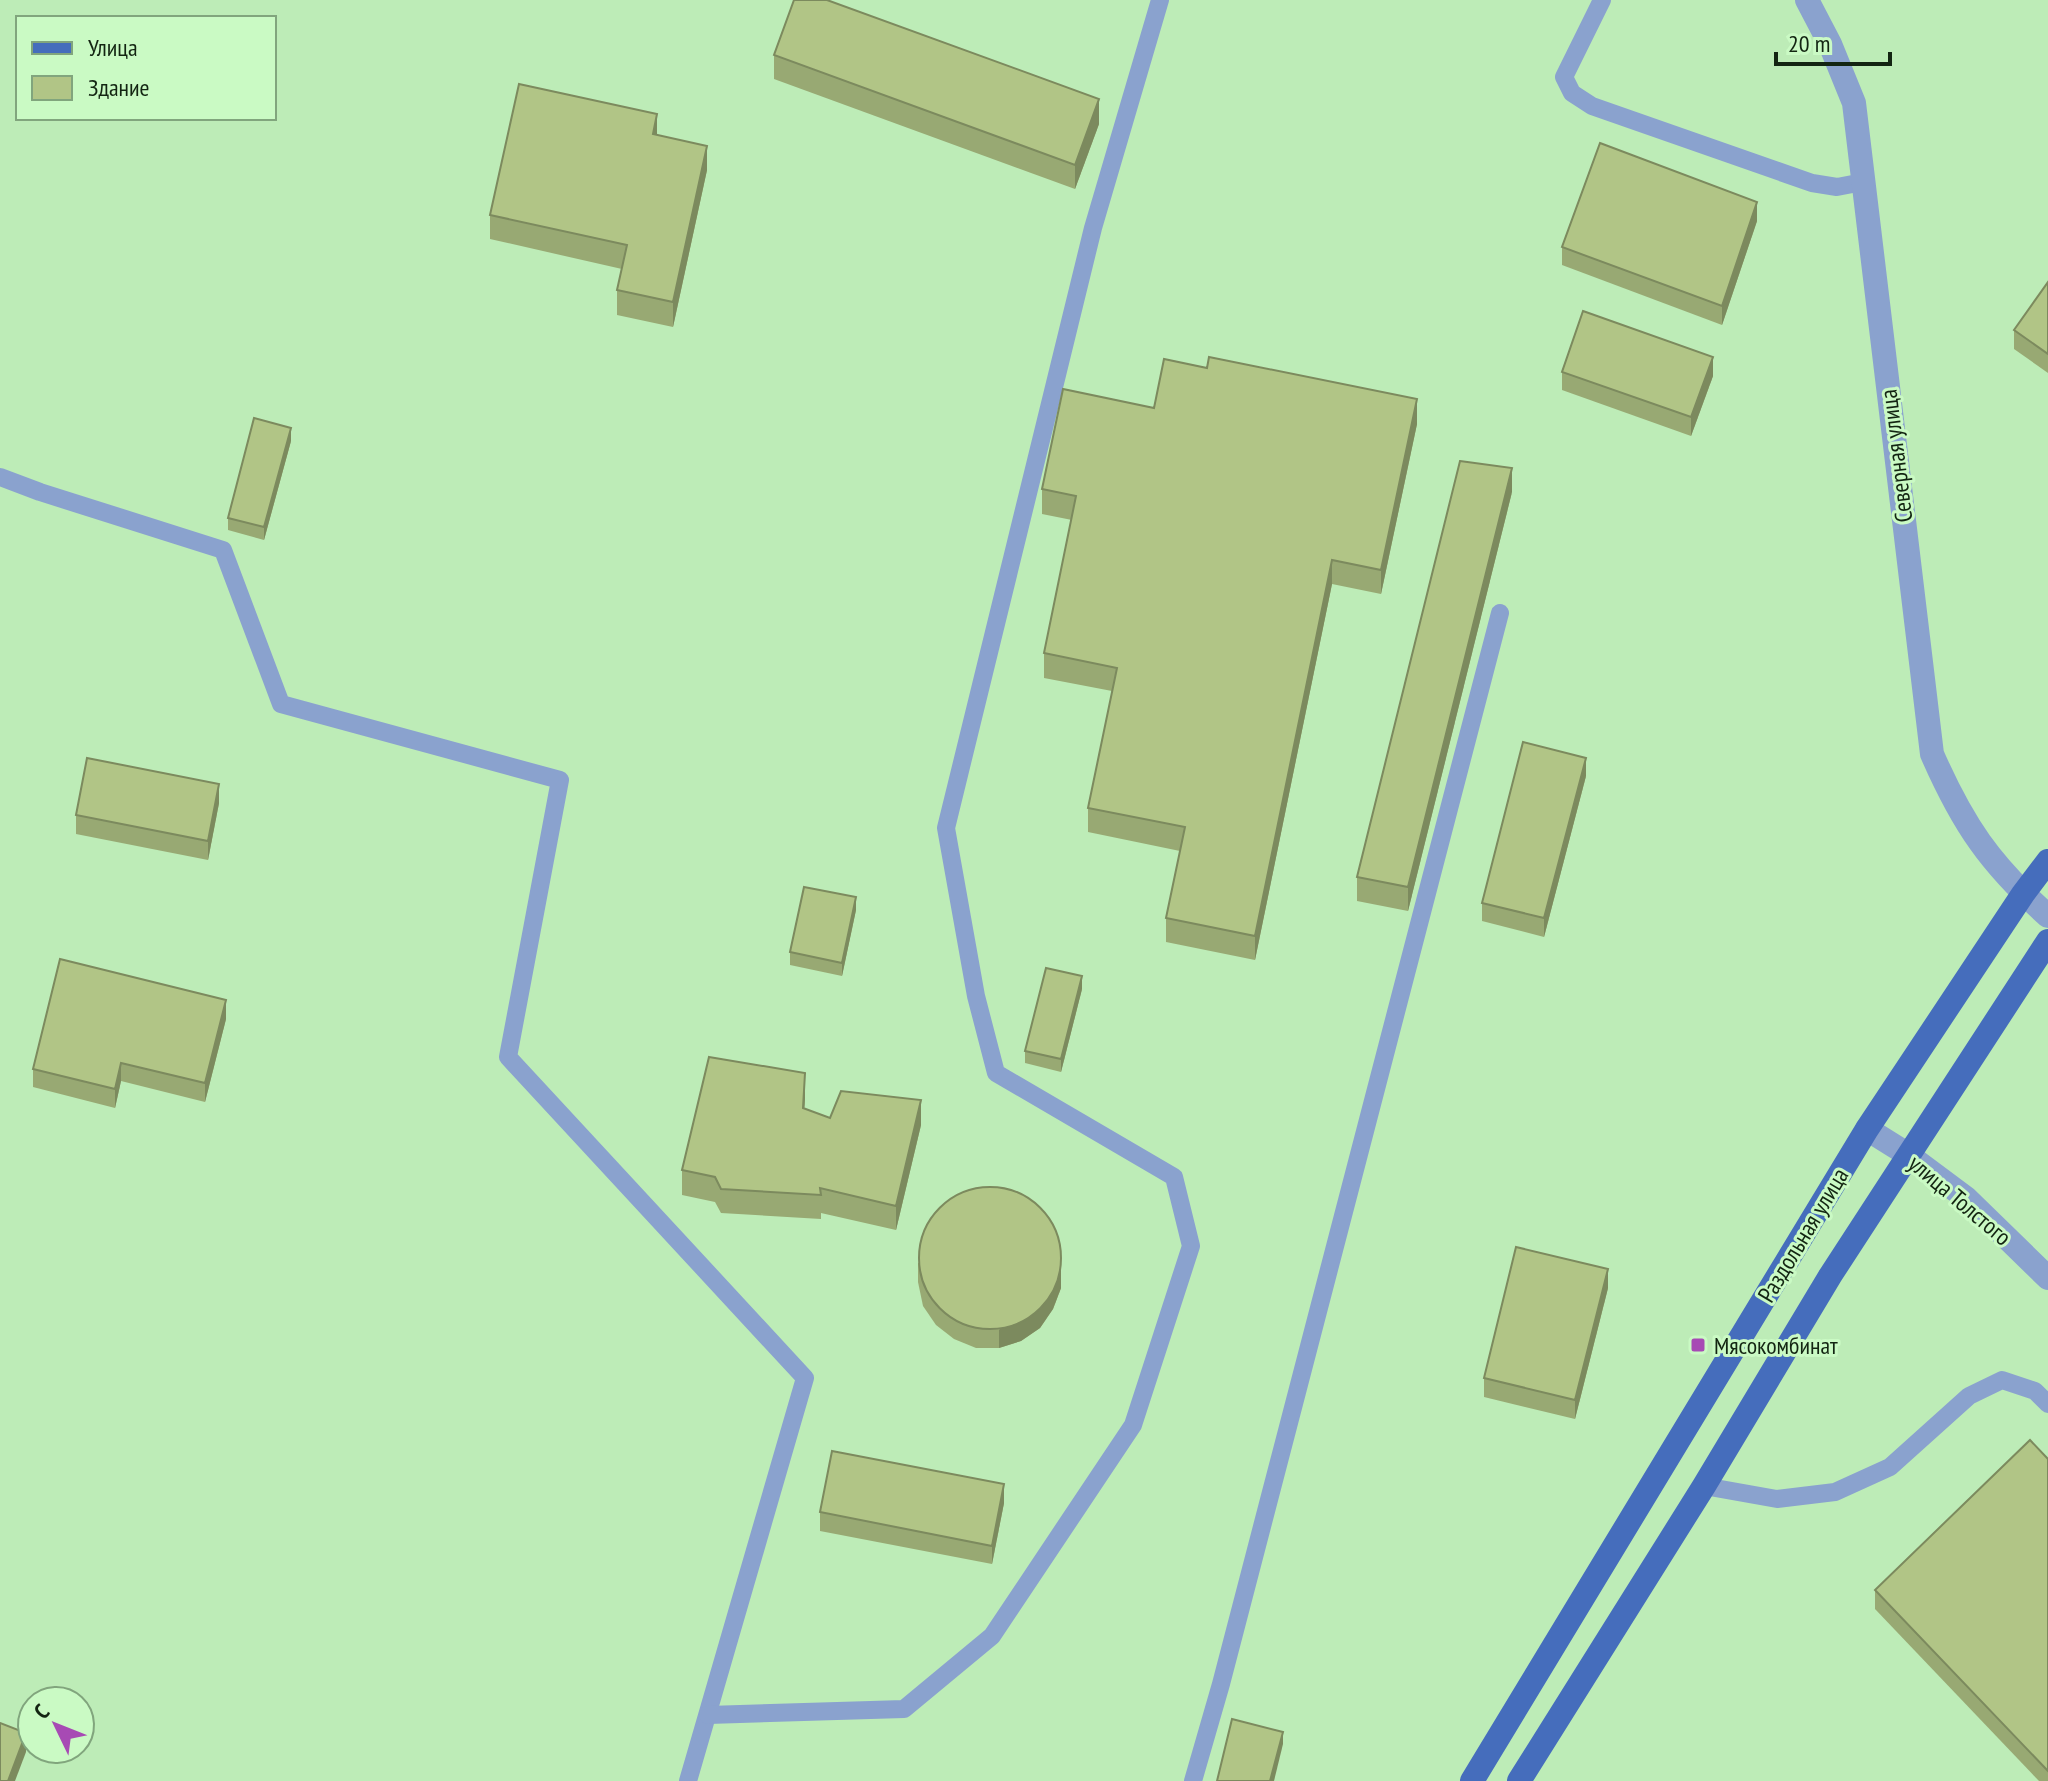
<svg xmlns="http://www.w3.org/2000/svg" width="2048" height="1781" font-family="'PT Sans Narrow',sans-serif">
<rect width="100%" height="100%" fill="#bdecb7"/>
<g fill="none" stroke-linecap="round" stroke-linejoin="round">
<g stroke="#8aa2ce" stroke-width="18">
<path d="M1602,0L1564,77L1572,93L1592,106L1812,183L1837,187L1863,182"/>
<path d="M0,477L40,492L223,550L281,704L560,780L508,1057L805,1378L688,1781"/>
<path d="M1704,1486L1777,1499L1835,1492L1890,1467L1969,1396L2002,1380L2035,1391L2048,1404"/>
<path d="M708,1715L904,1709L992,1636L1133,1425L1191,1246L1174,1177L996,1073L976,996L946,828L1093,228L1160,0"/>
<path d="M1193,1781L1221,1684L1500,613"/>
</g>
<path stroke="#8aa2ce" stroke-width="24" d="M1807,0L1830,44L1854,103L1932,754C1963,825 1990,864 2048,916"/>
<path stroke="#8aa2ce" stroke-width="24" d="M1867,1129L1907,1154L1966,1198L2048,1278"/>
<g stroke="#456dbc" stroke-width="24">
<path d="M1472,1781L1867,1129L2023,894L2048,861"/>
<path d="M1519,1781L1704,1486L1830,1276L2048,941"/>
</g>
</g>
<g fill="#98a973">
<path d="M774,55L1099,124L1075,189L774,79Z"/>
<path d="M657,134L707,170L673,327L617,315V290L622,269L490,239V215Z"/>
<path d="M1757,221L1722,325L1562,265V247Z"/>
<path d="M2048,282V373L2014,349V330Z"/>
<path d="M1207,368L1417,424L1381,594L1332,584L1255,960L1166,942V918L1180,851L1088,832V808L1112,691L1044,678V653L1072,520L1042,514V489Z"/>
<path d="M1562,372L1713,376L1691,436L1562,390Z"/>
<path d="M291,441L264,540L228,530V518Z"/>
<path d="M1512,492L1408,911L1357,901V877Z"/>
<path d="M1586,776L1544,937L1482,921V903Z"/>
<path d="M219,803L208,860L76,834V815Z"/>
<path d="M856,910L842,976L790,965V952Z"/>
<path d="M1082,989L1061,1072L1025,1063V1051Z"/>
<path d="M226,1019L205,1102L121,1081L115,1108L33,1087V1069Z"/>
<path d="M805,1098L804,1109L830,1118L921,1125L896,1230L821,1213V1219L721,1213L715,1202L682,1195V1170Z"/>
<path d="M918,1263L1061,1288L1053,1309L1040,1328L1021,1341L999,1348H976L954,1339L936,1325L923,1306L918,1282Z"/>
<path d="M1608,1288L1575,1419L1484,1397V1378Z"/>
<path d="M2048,1459V1781H2039L1875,1609V1590Z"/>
<path d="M1004,1503L992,1564L820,1531V1512Z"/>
</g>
<g fill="#7c8a5e">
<path d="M1099,99V124L1075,189V165Z"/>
<path d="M657,114V139L653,134Z"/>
<path d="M707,146V170L673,327V302Z"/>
<path d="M1757,202V221L1722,325V306Z"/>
<path d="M1713,357V376L1691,436V417Z"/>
<path d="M1417,399V424L1381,594V570Z"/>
<path d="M291,428V441L264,540V527Z"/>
<path d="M1512,468V492L1408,911V887Z"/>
<path d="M1332,560V584L1255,960V936Z"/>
<path d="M1586,758V776L1544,937V918Z"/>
<path d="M219,784V803L208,860V841Z"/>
<path d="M856,897V910L842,976V963Z"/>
<path d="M1082,976V989L1061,1072V1059Z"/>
<path d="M226,1000V1019L205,1102V1083Z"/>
<path d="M121,1063V1081L115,1108V1089Z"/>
<path d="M805,1073V1098L803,1133V1108Z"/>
<path d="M921,1100V1125L896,1230V1206Z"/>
<path d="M1061,1269V1288L1053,1309L1040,1328L1021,1341L999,1348V1330Z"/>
<path d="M1608,1269V1288L1575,1419V1400Z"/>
<path d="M1004,1484V1503L992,1564V1546Z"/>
<path d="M1283,1732V1744L1274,1781H1270Z"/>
<path d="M26,1733V1752L15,1781H8Z"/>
</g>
<g fill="#b1c586" stroke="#7c8a5e" stroke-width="2">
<path d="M794,0H827L1099,99L1075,165L774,55Z"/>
<path d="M519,84L657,114L653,134L707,146L673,302L617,290L627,245L490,215Z"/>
<path d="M1600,143L1757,202L1722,306L1562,247Z"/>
<path d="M2048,282V354L2014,330Z"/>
<path d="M1583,311L1713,357L1691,417L1562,372Z"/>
<path d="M1209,357L1417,399L1381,570L1332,560L1255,936L1166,918L1185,827L1088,808L1117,668L1044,653L1076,496L1042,489L1063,389L1154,408L1164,359L1207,368Z"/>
<path d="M254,418L291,428L264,527L228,518Z"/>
<path d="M1460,461L1512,468L1408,887L1357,877Z"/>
<path d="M1523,742L1586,758L1544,918L1482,903Z"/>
<path d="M87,758L219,784L208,841L76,815Z"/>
<path d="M804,887L856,897L842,963L790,952Z"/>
<path d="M60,959L226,1000L205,1083L121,1063L115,1089L33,1069Z"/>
<path d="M1046,968L1082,976L1061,1059L1025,1051Z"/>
<path d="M709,1057L805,1073L803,1108L830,1118L841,1091L921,1100L896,1206L820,1188L821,1195L721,1189L715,1177L682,1170Z"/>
<circle cx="990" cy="1258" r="71"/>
<path d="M1516,1247L1608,1269L1575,1400L1484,1378Z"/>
<path d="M2030,1440L2048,1459V1771L1875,1590Z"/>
<path d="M832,1451L1004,1484L992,1546L820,1512Z"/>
<path d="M1232,1719L1283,1732L1270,1781H1217Z"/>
<path d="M0,1723L26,1733L8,1781H0Z"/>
</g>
<rect fill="#a74ab4" stroke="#cafac4" stroke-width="3" x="1690" y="1337" width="16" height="16" rx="4"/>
<g text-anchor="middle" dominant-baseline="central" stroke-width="6" stroke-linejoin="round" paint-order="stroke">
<g font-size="24" fill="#132512" stroke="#cafac4">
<text transform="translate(1896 456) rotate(-97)">Северная улица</text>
<text transform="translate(1960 1200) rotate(40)">улица Толстого</text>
<text transform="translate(1803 1235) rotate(-59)">Раздольная улица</text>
</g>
<g font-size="24" fill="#132512" stroke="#cafac4" text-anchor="start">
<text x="1714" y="1345">Мясокомбинат</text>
</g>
</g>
<rect x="16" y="16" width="260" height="104" fill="#cafac4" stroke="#81a57d" stroke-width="2"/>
<rect x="32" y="42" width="40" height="12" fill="#456dbc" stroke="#81a57d" stroke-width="2"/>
<text x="88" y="56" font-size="24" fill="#132512">Улица</text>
<rect x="32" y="76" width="40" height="24" fill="#b1c586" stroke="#81a57d" stroke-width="2"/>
<text x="88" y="96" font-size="24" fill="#132512">Здание</text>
<g transform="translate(56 1725) rotate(313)"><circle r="38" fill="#cafac4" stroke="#81a57d" stroke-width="2"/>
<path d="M0-6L14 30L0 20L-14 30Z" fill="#a74ab4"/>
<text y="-12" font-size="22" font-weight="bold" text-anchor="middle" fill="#132512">С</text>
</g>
<path d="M1776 52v12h114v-12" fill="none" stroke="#132512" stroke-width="4"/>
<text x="1788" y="52" font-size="24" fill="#132512" stroke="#cafac4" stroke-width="6" paint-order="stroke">20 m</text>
</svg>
